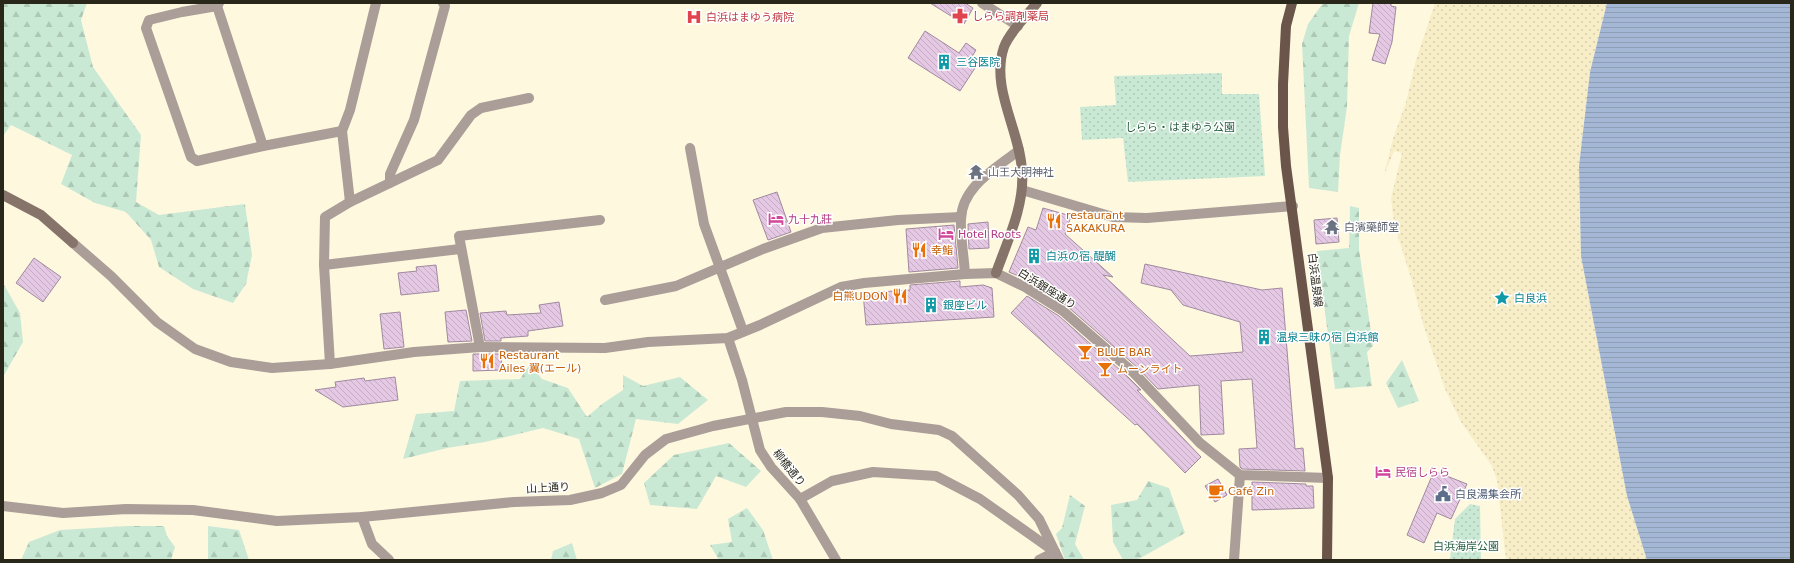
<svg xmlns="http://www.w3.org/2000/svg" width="1794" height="563" font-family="'DejaVu Sans','Noto Sans JP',sans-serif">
<defs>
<pattern id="forest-firs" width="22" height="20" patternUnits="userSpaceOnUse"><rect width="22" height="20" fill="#cae9d5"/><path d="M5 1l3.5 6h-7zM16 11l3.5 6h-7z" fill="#aec8b6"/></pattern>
<pattern id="sand-dots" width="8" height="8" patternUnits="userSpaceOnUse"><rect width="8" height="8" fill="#f7eec8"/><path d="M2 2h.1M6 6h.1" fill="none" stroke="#d4ccab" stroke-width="1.8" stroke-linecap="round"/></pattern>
<pattern id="park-dots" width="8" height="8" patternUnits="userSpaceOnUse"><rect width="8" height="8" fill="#cae9d5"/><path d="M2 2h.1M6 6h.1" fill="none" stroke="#aec8b6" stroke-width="1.8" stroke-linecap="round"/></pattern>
<pattern id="water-rules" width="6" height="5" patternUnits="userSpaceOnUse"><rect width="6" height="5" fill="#a4b8d5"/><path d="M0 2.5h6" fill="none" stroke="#8d9eb6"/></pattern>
<pattern id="building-back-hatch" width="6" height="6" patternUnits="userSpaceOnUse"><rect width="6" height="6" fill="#e5c9e4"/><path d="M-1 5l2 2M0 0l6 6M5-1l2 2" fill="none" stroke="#c4acc3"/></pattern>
</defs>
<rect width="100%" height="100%" fill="#fef8df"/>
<g fill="url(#forest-firs)">
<path d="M3,3H87L81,20L93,67L141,135L136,202L159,215L245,204L252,255L246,284L233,303L193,289L159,267L151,240L126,212L95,203L61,184L72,155L11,125L3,136Z"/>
<path d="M1323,3H1359L1349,36L1347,107L1340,155L1338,192L1309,188L1302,44L1308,24Z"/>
<path d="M1350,206L1359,208V249L1373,346L1367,352L1372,386L1335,389L1317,251L1349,248Z"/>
<path d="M3,283L20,313L23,342L3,377Z"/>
<path d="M1402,360L1419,401L1398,408L1386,383Z"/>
<path d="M530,364L542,379L568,388L587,417L602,404L623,390V375L643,386L680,377L708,400L678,424L636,419L622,474L595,488L579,439L543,428L485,442L447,448L403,459L416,414L454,411L460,381L520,379Z"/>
<path d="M729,443L761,471L746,487L716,476L697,509L650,505L644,483L674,455Z"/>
<path d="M1148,481L1169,488L1185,533L1137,560H1123L1113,542L1111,505L1137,500Z"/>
<path d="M1070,495L1085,506L1075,544L1084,560H1065L1056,534L1062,528Z"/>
<path d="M747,508L763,530L773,560H719L710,545L732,542L728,519Z"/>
<path d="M128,526H164L167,536L175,547L171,560H21L29,542L60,530Z"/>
<path d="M208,526L239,530L249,560H208Z"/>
<path d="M572,543L577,560H551L553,551Z"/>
</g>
<path fill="url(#sand-dots)" d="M1435,3H1607L1590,72L1579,166L1581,256L1627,496L1647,560H1506L1497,480L1492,466L1461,422L1445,389L1423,324L1411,278L1394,224L1391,198L1402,153L1394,151L1384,175L1393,139L1406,102L1416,60Z"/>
<g fill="url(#park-dots)">
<path d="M1222,73V94H1259L1265,176L1128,182L1123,138L1082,140L1080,107L1116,105L1114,76Z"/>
<path d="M1470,504L1480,506L1481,560H1450L1455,519Z"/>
</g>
<path fill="url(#water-rules)" d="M1607,3H1791V560H1647L1627,496L1581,256L1579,166L1590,72Z"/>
<g fill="url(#building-back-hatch)" stroke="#a0899f">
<path d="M930,3H965L973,8L964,24Z"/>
<path d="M1373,3H1391V6L1396,7L1392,42L1385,64L1372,60L1380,34L1369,33Z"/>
<path d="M925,31L959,53L966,43L976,50L970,60L977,65L960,91L908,58Z"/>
<path d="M777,192L791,232L768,240L753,200Z"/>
<path d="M1043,208L1071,216L1065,234L1113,277L1103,275L1190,356L1243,352L1240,322L1183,305L1171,290L1141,283L1145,264L1262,290L1282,288L1295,449L1303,448L1305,471L1242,469L1240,467L1239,449L1257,448L1252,379L1221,381L1224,434L1201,435L1199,385L1158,389L1138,368L1067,306L1036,286L1037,284L1009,272L1028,227L1036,230Z"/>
<path d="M1337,218L1339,242L1316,244L1314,220Z"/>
<path d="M988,222L989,248L969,249L968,224Z"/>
<path d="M954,225L958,268L909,272L906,229Z"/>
<path d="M34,258L61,277L43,302L16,283Z"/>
<path d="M436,265L439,291L401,295L398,273L417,271L416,267Z"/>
<path d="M960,281V287L983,285L992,288L994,317L866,325L863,293L910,290V285Z"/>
<path d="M1027,296L1059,316L1129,378L1141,390H1137L1201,457L1185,473L1137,424L1135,425L1011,313Z"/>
<path d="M559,302L563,326L528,331V336L501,338V341H485L480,313L506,311L507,315L541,313L539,305Z"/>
<path d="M466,310L472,341L448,342L445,312Z"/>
<path d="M400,312L404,347L384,349L380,314Z"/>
<path d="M473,354H501L502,370L473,371Z"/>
<path d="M395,377L398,400L343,407L315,390L336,387L335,382L364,378L365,381Z"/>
<path d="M1434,471L1467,484L1451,519L1437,513L1424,543L1407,535Z"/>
<path d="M1218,479L1227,495L1215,502L1205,486Z"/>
<path d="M1252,482L1306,484V486H1313L1314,508L1252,510Z"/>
</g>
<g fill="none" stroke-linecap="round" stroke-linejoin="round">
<g stroke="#ab9d97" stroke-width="10">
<path d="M219,3L217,6L182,12L149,20L146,28L191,157L197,161L263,146L342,131"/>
<path d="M982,3L1018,26"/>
<path d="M217,6L263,146"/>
<path d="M690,148L704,224L743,331"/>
<path d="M390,183V174L414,120L445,6L443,3"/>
<path d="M1022,190L1113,217L1147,218L1293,206"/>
<path d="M350,202L342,131L350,110L376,3"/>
<path d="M73,243L111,276L157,322L195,349L231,362L272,368L330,364L414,352L480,347L605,348L648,342L728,338L760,325L841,287L864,283L965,274L996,273L1025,287L1063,311L1134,373L1200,443L1240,475L1328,478"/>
<path d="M324,265L460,249"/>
<path d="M965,274C964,256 960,237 961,219C962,186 997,168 1019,150"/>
<path d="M605,300L676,286L763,249L822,228L898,220L961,217"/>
<path d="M728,338L742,380L760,450L771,467L800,499L836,560"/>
<path d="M480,347L459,236L600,220"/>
<path d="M330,364L324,265L325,217L350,202L438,160L471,115L481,108L529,98"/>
<path d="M800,499L832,481L873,472L936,476L980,499L1055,552"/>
<path d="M3,506L63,513L126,509L193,510L277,521L362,517L514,502L570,500L602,493L621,485L645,455L666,439L713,426L786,412H822L860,416L891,424L939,430L952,436L1018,495L1039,519L1059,560"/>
<path d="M362,517L372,544L389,560"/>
<path d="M1039,560L1055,552"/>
<path d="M1234,560L1240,475"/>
</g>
<g stroke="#867369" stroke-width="10">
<path d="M3,195L41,215L73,243"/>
<path d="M996,273C1007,242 1025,205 1022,171C1020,130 990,88 1004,47C1009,33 1027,15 1037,3"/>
</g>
<path stroke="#6b5449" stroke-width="10" d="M1292,3L1286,26L1283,84V127L1286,166L1328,478L1327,560"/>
</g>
<defs>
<symbol id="pharmacy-bare" viewBox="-9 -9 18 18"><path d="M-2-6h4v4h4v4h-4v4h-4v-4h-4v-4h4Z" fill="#e0444e" stroke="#fff" stroke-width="2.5" paint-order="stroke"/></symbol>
<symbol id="hospital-bare" viewBox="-9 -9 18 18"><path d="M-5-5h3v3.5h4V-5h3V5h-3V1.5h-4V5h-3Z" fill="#e0444e" stroke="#fff" stroke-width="2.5" paint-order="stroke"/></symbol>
<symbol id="building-bare" viewBox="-9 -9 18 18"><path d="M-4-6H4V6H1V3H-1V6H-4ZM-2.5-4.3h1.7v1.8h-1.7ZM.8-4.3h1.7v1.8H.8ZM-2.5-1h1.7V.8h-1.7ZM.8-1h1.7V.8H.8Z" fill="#0f9aa8" stroke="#fff" stroke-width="2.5" paint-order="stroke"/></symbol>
<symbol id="temple-bare" viewBox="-9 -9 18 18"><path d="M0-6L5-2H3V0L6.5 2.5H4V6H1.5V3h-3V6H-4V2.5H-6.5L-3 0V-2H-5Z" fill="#6b7280" stroke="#fff" stroke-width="2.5" paint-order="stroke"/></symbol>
<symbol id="hotel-bare" viewBox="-9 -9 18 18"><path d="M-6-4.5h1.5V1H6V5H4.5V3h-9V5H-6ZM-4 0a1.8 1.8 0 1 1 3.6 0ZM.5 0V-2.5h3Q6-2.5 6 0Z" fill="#d1479c" stroke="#fff" stroke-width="2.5" paint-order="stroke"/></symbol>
<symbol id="restaurant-bare" viewBox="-9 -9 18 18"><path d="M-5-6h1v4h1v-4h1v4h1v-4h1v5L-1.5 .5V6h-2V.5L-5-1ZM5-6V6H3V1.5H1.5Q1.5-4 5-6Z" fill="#e8710a" stroke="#fff" stroke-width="2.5" paint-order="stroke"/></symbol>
<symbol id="sight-bare" viewBox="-9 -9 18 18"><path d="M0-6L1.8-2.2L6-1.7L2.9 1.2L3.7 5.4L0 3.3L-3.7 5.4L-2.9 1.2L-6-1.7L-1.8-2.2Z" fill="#0f9aa8" stroke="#fff" stroke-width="2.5" paint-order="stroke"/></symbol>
<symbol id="bar-bare" viewBox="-9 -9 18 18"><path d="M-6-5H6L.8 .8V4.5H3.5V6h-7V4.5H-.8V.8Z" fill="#e8710a" stroke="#fff" stroke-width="2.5" paint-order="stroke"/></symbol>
<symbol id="cafe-bare" viewBox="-9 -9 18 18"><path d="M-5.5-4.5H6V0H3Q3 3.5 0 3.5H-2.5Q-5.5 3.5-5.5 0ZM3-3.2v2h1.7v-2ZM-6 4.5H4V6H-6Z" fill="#e8710a" stroke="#fff" stroke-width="2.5" paint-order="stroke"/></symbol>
<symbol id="civic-bare" viewBox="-9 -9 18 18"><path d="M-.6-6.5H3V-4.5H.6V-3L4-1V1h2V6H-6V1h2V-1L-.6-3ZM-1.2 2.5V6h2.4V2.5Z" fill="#5c6f8a" stroke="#fff" stroke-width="2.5" paint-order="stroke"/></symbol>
</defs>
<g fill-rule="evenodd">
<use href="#pharmacy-bare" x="949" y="5" width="22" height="22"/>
<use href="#hospital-bare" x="683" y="6" width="22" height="22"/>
<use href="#building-bare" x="933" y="51" width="22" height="22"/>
<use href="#temple-bare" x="965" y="161" width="22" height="22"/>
<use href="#hotel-bare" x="765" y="208" width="22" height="22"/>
<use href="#restaurant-bare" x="1043" y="210" width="22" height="22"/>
<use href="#temple-bare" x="1321" y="216" width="22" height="22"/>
<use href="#hotel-bare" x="935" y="223" width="22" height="22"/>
<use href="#restaurant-bare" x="908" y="239" width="22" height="22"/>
<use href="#building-bare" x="1023" y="245" width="22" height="22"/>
<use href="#restaurant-bare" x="889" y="285" width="22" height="22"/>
<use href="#sight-bare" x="1491" y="287" width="22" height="22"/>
<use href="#building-bare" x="920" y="294" width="22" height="22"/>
<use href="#building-bare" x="1253" y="326" width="22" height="22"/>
<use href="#bar-bare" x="1074" y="341" width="22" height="22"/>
<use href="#restaurant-bare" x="476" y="350" width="22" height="22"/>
<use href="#bar-bare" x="1094" y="358" width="22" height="22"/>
<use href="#hotel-bare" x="1372" y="461" width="22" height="22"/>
<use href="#cafe-bare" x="1205" y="480" width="22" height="22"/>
<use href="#civic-bare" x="1432" y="483" width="22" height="22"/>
</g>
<g text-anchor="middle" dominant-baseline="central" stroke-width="3" stroke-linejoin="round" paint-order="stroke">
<g font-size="11" fill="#be3a42" stroke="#fff" text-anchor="start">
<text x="972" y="16">しらら調剤薬局</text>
<text x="706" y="17">白浜はまゆう病院</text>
</g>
<g font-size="11" fill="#0d838f" stroke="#fff" text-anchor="start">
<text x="956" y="62">三谷医院</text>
<text x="1046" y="256">白浜の宿 醍醐</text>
<text x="1514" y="298">白良浜</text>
<text x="943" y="305">銀座ビル</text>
<text x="1276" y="337">温泉三昧の宿 白浜館</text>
</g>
<g font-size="11" fill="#245c3e" stroke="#fff">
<text x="1180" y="127">しらら・はまゆう公園</text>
<text x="1466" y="546">白浜海岸公園</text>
</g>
<g font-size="11" fill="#5b616d" stroke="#fff" text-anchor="start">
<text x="988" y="172">山王大明神社</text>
<text x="1344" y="227">白濱藥師堂</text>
</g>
<g font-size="11" fill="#c56008" stroke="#fff" text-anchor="start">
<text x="1066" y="215">restaurant<tspan x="1066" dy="13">SAKAKURA</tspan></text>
<text x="931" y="250">幸鮨</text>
<text x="888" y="296" text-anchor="end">白熊UDON</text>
<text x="1097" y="352">BLUE BAR</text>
<text x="499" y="355">Restaurant<tspan x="499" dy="13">Ailes 翼(エール)</tspan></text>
<text x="1117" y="369">ムーンライト</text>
<text x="1228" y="491">Café Zin</text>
</g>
<g font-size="11" fill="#b23c85" stroke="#fff" text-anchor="start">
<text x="788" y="219">九十九莊</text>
<text x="958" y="234">Hotel Roots</text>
<text x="1395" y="472">民宿しらら</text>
</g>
<g font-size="11" fill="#29261a" stroke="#fff">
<text transform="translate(1315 280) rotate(83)">白浜温泉線</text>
<text transform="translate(1047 289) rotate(32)">白浜銀座通り</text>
<text transform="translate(789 468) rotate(51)">柳橋通り</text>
<text transform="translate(548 488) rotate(-3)">山上通り</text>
</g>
<g font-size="11" fill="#4e5e75" stroke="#fff" text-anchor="start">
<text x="1455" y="494">白良湯集会所</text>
</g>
</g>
<rect width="1794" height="563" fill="none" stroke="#29261a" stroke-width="8"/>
</svg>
